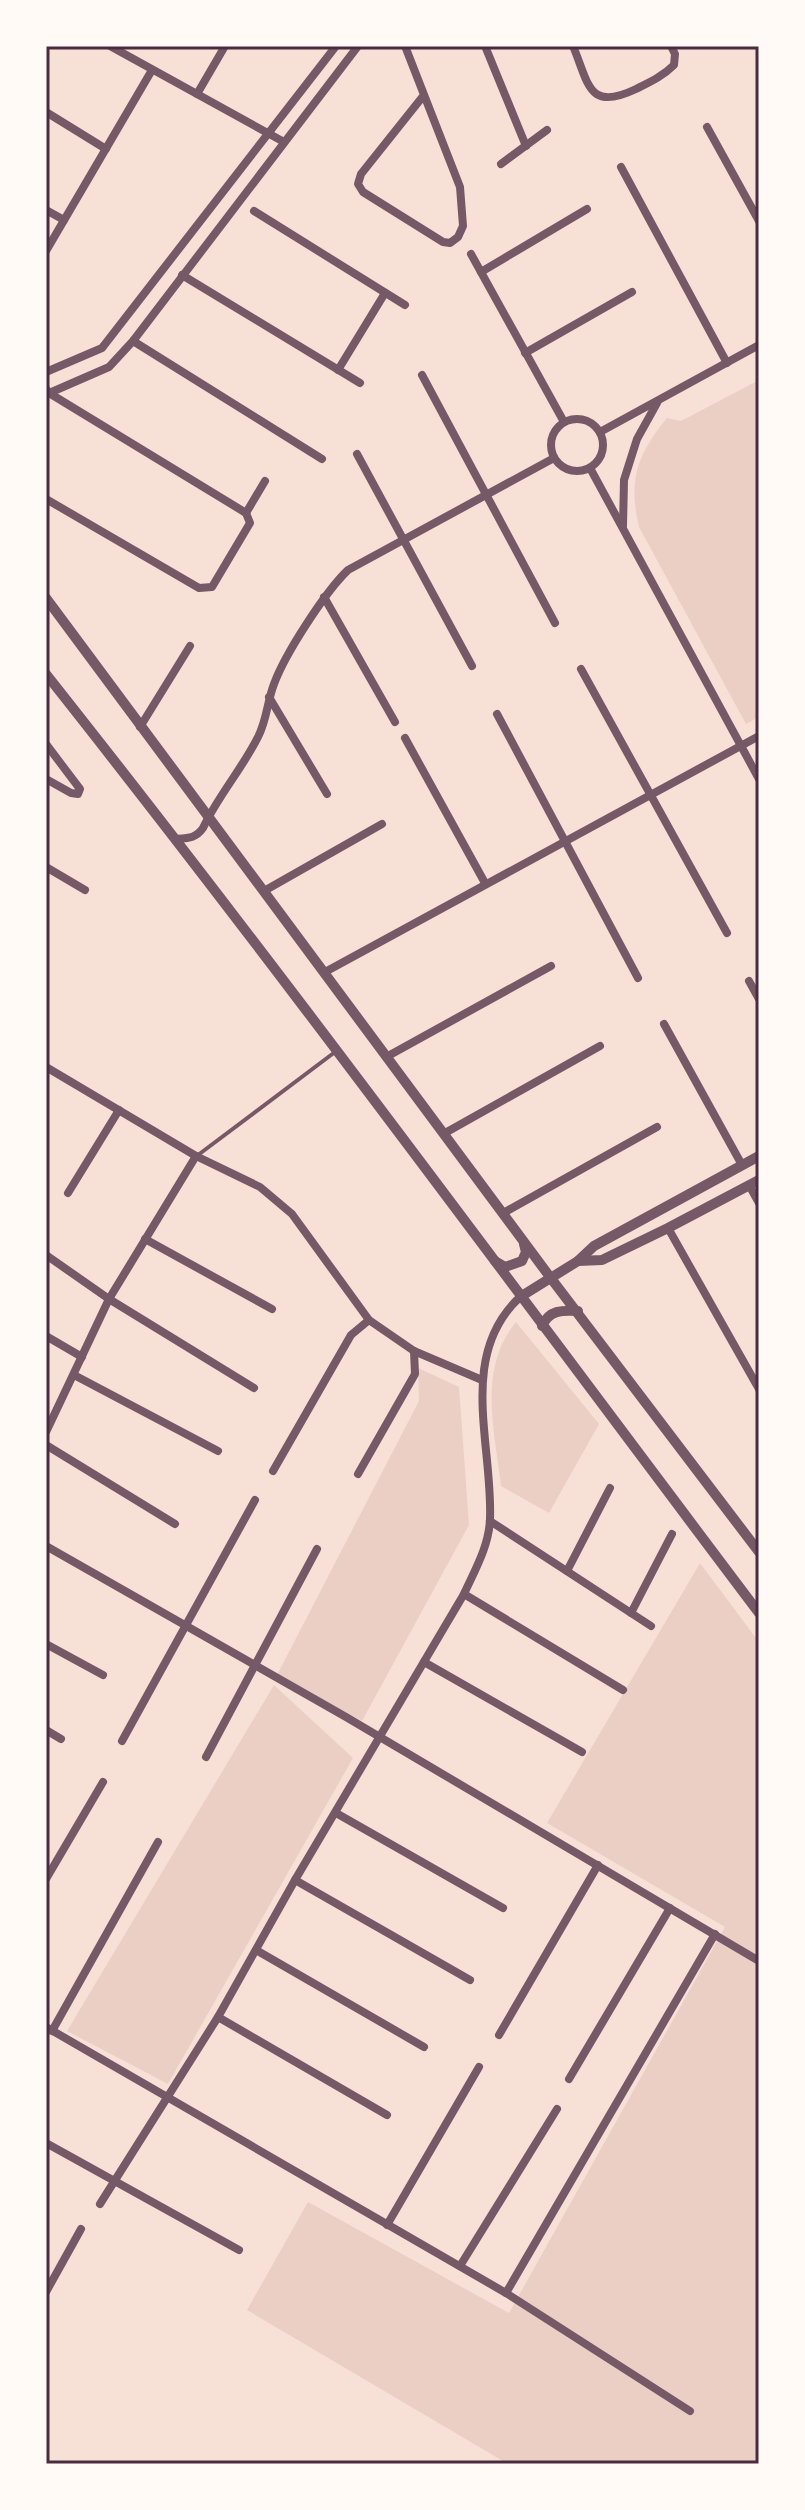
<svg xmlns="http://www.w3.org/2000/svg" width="805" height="2510" font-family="'Source Sans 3',sans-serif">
<rect width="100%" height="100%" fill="#f7e1d7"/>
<g fill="#ebcfc5">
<path d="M759,380V717L746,724L639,527C628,480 637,455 667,418L681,421Z"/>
<path d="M516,1322L599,1424L549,1513L501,1486C495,1432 477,1369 516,1322Z"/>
<path d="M418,1368L459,1387L469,1525L362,1721L277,1675L419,1401Z"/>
<path d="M700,1563L759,1642V2464H508L247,2310L308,2202L509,2313L725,1927L547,1823Z"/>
<path d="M274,1685L353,1758L168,2084L67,2031Z"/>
</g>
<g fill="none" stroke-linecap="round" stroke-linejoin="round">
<path stroke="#755966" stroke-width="4" d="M198,1155L335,1052"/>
<g stroke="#755966" stroke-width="8">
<path d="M110,46L284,142"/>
<path d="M405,46L460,187L463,226L458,237L450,243L443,242L363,192L358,184L361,174L424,95"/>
<path d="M485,46L526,146"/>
<path d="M573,46C589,84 588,112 636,89C650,82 663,76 674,65L675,54L671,46"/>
<path d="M197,94L225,46"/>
<path d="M46,112L106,149"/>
<path d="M707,127L759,221"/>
<path d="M501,164L547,130"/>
<path d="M621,167L727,363"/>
<path d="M46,210L64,220"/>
<path d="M254,211L405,305"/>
<path d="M46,251L152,70"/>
<path d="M471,254L564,422"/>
<path d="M481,272L587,209"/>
<path d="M182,275L360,383"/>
<path d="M133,341L322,459"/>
<path d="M525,353L632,292"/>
<path d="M338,370L385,293"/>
<path d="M46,372L102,348L336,46"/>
<path d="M422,375L555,623"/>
<path d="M46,389L49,393L246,513L250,523L212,587L199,588L46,499"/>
<path d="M47,394L109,367L133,341L358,46"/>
<circle cx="577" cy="445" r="26"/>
<path d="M600,432L759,345"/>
<path d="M357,454L472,666"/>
<path d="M590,468L759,779"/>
<path d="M246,513L265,481"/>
<path d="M623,526L624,480L637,439L657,403"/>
<path d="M324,597L395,722"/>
<path d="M581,669L727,933"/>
<path d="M269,697L327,794"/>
<path d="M497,714L638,978"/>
<path d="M140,727L190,646"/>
<path d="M405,738L485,883"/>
<path d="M46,744L80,789L78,794L71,793L46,779"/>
<path d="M176,839C189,838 196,838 203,828C218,796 242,769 258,737C267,720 267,702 274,684C285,654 325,592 348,570L554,458"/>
<path d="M46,867L85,890"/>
<path d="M264,891L382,824"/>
<path d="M325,972L759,736"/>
<path d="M749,981L759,999"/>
<path d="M664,1024L742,1165"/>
<path d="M388,1056L551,966"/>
<path d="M46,1067L196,1156L260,1187L292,1214L369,1320L414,1351L482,1380"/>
<path d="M445,1133L600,1046"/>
<path d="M749,1185L759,1203"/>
<path d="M68,1193L119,1110"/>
<path d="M505,1212L657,1127"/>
<path d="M668,1228L759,1389"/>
<path d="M145,1239L272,1309"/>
<path d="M46,1255L109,1299L254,1388"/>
<path d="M46,1336L82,1357"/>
<path d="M74,1375L218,1451"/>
<path d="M46,1432L109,1299L196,1156"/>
<path d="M46,1445L175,1524"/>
<path d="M273,1471L351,1335L369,1320"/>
<path d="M358,1474L415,1374L414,1351"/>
<path d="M490,1521L651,1626"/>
<path d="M46,1546L346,1717L759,1961"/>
<path d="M567,1571L610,1488"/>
<path d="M464,1594L623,1690"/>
<path d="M631,1613L672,1534"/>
<path d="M46,1644L103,1675"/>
<path d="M424,1662L582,1752"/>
<path d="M46,1730L61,1739"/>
<path d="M122,1741L255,1500"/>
<path d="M206,1757L317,1549"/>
<path d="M336,1813L503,1908"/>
<path d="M46,1879L103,1782"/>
<path d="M295,1880L470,1980"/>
<path d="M256,1950L424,2047"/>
<path d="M218,2017L387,2115"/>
<path d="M46,2027L506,2293L690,2411"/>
<path d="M52,2031L158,1842"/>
<path d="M499,2035L598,1865"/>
<path d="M569,2079L670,1908"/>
<path d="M46,2143L239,2250"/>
<path d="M100,2204L218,2017L295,1880L464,1594C475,1570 489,1546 490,1519C493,1445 457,1355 520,1297"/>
<path d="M387,2225L479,2067"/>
<path d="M460,2266L557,2109"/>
<path d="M46,2292L81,2229"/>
<path d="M506,2293L715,1934"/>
</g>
<g stroke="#755966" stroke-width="10">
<path d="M46,598L550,1277L759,1552"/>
<path d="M46,674C290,982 522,1299 759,1613"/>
<path d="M495,1261L505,1267L522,1261L526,1252L524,1244"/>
<path d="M578,1261L602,1260L668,1228L759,1180"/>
<path d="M520,1297L578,1261L594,1246L759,1156"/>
<path d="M542,1326C549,1310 562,1310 578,1311"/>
</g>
</g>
<rect width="805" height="2510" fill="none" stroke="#fffaf5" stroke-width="96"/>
<rect x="48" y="48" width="709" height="2414" fill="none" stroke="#4a2c40" stroke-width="3"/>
</svg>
